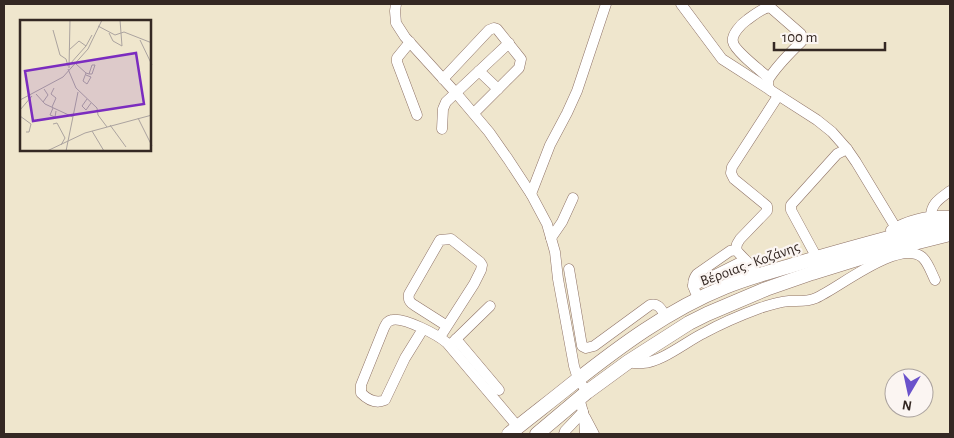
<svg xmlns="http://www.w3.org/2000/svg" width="954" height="438" font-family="'Alegreya Sans',sans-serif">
<rect width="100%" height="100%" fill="#fbf5f2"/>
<path fill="#efe6cd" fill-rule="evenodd" d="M4,4H950V434H4ZM21,21H150V150H21ZM894,378H924V408H894Z"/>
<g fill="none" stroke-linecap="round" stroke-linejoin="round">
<defs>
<g id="minor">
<path d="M396,4L395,11L396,23L405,37L456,93L489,132L508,159L531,194L547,224L555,252L558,279L574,366L578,379L587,392"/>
<path d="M681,4L722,59L817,120L832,132L847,149L856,162L896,228"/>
<path d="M410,42L397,58V62L417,115"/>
<path d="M479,71L498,89"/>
<path d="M769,78C762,72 734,50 733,42C731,35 741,24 747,20C754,15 762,8 770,7L801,34L802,41C790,53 777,65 768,80V86L771,91"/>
<path d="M443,79L489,30L494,28L497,29L521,59L519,68L474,113"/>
<path d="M442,129L443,109L446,102L509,43"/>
<path d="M531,194L550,145L567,113L577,91L606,4"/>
<path d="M931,216C931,203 941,198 950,191"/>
<path d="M891,230C909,220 930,215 950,216"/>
<path d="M551,238L562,222L573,198"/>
<path d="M736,250L737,244L740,239L767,211V206L734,179L731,173L732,167L778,96"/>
<path d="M817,258L791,210V205L837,154L847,149"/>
<path d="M569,269L582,346L586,348L594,346L650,305C659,302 662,311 666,317"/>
<path d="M693,286L745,260"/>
<path d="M699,299C694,290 690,283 697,274L730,251L736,250C744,259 752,266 759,275"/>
<path d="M423,329L405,358L385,400C376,404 368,400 361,393V385L384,328C386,324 387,321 392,320C404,317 438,335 447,343L518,427"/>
<path d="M440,337L474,284L481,270L482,265L480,262L451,239L440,240L409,294C408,299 409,302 414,305L447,326"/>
<path d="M456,339L499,390"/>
<path d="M452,343L490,306"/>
<path d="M628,362C633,363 638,364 643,363C662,362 687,341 704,333C722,323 741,315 760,308C769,305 779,302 789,301C799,301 807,302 816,298C839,288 898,239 922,257C928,262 931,272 935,280"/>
<path d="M583,412L584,417L585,434"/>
<path d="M585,417L594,434"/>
<path d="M564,434L565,431L583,412L579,398"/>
</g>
<g id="major">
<path d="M509,434C530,417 551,401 572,384C619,347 668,310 725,287C747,278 770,272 793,265C845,249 898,236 950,221"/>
<path d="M537,434L587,392L628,362L689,323L707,314L766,289L812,273L886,250L950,234"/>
</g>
</defs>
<use href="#minor" stroke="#8f7367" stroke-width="11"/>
<use href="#major" stroke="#8f7367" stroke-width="15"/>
<use href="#minor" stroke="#fff" stroke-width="10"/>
<use href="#major" stroke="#fff" stroke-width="14"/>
</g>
<g text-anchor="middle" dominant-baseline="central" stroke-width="4.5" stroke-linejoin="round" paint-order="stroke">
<g font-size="15" fill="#342823" stroke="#fbf5f2">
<text transform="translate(750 264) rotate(-20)">Βέροιας - Κοζάνης</text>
</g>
</g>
<g transform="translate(20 20)">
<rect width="131" height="131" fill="#fbf5f2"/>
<path d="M0,0H131V131H0Z" fill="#efe6cd"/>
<path fill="none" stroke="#aba39f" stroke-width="1" d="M78,6L95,15L104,12L132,23M33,10L40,35L46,39L48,46M89,13L93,21L102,26L100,0M120,20L132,45M49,30L59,21L66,26L72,15M50,44L66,26M56,44L66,53L69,54H72L75,45H72L69,54M49,48L50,0M48,49L56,68L77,88L78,95L87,107M66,55L71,57L67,64L63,61L66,53M16,74L25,84L53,97M67,79L62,86L66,90L71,83M0,80L43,57L68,29L82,0M23,82L28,75L24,69M32,87L36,78L31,74L34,68M33,88L30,95L35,97L36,91M0,90L12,76M78,91L93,89M0,96L11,104L9,112H6M118,98L132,126M33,104L37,103L45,118L41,125M90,105L106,127M72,111L84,131M27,131L65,113L132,95M46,131L58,72"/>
<path fill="#7b2cbf" fill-opacity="0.15" stroke="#7b2cbf" stroke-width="2.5" d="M116,33L124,84L13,101L5,51Z"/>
<rect width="131" height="131" fill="none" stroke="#342823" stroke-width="2.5"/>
</g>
<rect width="954" height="438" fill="none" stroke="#342823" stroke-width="10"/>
<g transform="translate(909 393) rotate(189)"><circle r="24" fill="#fbf5f2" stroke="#aba39f"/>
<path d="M0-4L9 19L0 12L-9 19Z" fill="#6a52cb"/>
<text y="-8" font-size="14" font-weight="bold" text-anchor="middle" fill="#342823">N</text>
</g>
<path d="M774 42v8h111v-8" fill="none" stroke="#342823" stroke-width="2.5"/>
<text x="782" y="42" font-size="15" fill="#342823" stroke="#fbf5f2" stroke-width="4" paint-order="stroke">100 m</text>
</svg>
